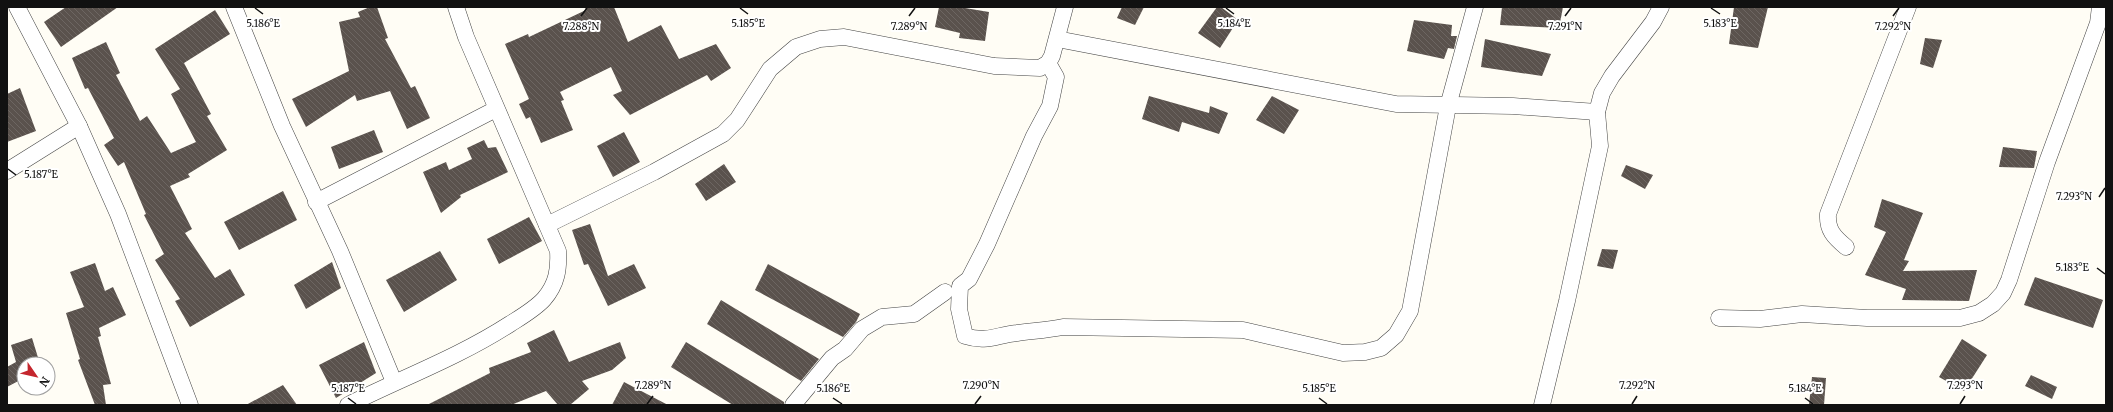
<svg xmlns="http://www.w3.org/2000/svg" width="2113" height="412" font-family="Merriweather,serif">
<defs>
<pattern id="building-back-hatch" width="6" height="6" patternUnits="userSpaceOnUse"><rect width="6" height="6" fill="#5a524d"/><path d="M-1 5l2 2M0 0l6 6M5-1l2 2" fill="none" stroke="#6d6662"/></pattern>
</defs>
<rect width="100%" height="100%" fill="#fffdf5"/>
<g fill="url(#building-back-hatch)">
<path d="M66,7H118L61,47L44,22Z"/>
<path d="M370,7H377L388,38L385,39L411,88L415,86L430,118L407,129L390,91L357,101L355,95L306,127L292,99L349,71L339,22L360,17L358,12Z"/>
<path d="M585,7H614L628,42L661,25L679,59L716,44L731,68L711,81L707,75L630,115L613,95L622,91L611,67L560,92L564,100L561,101L573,130L541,143L530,117L526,119L519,104L529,99L505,44L528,34L529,37L586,10Z"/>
<path d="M939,7H959L989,12L985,41L959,38L960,33L935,27Z"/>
<path d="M1122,7H1144L1135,25L1117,18Z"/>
<path d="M1217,7H1221L1238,20L1220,48L1198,33Z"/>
<path d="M1502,7H1563L1559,28L1500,25Z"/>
<path d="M1734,7H1768L1758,48L1729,44Z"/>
<path d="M215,10L230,34L184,63L211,114L207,116L227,150L188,174L190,177L170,186L192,229L185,233L215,278L230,269L245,295L190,327L175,301L180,299L155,260L164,254L144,215L146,214L124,162L118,166L104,145L114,138L88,88L85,89L72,58L106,42L120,73L116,75L140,121L147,116L171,153L196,142L171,94L180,89L155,49Z"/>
<path d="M1414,20L1452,25L1451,36H1457L1454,49L1448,48L1444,59L1407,51Z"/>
<path d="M1925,38L1942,40L1933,68L1920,64Z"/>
<path d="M1485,39L1551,54L1542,76L1481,67Z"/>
<path d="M20,88L36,131L7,142V94Z"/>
<path d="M1149,96L1209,113L1210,106L1228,113L1219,134L1182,122L1179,132L1142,119Z"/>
<path d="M1272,96L1299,110L1284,134L1256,120Z"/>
<path d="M374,130L383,152L339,169L331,147Z"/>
<path d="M624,132L640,162L613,177L597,146Z"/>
<path d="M484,140L488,148L496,147L508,172L460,195L461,197L441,213L423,172L446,162L449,170L472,159L467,148Z"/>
<path d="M2003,147L2037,151L2034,168L1999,167Z"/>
<path d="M724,164L736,182L706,201L695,184Z"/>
<path d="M1626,165L1653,175L1645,189L1621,176Z"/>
<path d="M283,191L297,220L239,250L224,222Z"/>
<path d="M1882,199L1923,213L1904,260L1909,261L1903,271L1977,270L1969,301L1902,300L1906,289L1865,275L1886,232L1874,227Z"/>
<path d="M529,217L542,241L499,264L487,239Z"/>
<path d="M590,224L608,276L634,264L646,288L608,306L588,264L584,265L572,230Z"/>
<path d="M1602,249L1618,250L1613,269L1597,266Z"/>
<path d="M440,251L457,280L404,312L386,280Z"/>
<path d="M332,262L341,288L306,309L294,285Z"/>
<path d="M95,263L105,291L113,287L126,315L99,328L101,336L98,337L111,384L103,385L106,405H95L78,360L80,359L66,313L84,307L70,272Z"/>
<path d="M768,264L860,314L856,322L843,337L755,290Z"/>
<path d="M2035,277L2103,300L2093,328L2024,305Z"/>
<path d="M721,300L819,359L801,381L707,324Z"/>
<path d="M554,330L569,362L620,342L626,358L612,370L582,381L589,389L570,405H558L546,391L511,405H427L490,373L489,368L531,352L527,343Z"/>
<path d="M32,338L40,364H24V378L7,387V367L16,362L11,345Z"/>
<path d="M1962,339L1987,355L1964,391L1939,377Z"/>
<path d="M364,342L376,373L336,398L319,365Z"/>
<path d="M686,342L784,402V405H733L671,367Z"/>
<path d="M2031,375L2057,387L2052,399L2025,386Z"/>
<path d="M1812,377L1826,378L1824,405H1809Z"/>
<path d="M624,382L668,405H612Z"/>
<path d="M283,385L297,405H246Z"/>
</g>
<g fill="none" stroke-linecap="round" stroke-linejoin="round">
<defs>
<g id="minor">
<path d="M17,7L79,126L118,214L190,405"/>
<path d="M234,7L282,126L340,251L394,382"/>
<path d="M1057,39L1396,104L1513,106L1597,112"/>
<path d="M1048,63L1056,77L1050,106L1034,136L987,244L969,279L960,286L959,309L965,336C987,343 996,335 1017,333C1032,331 1048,330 1063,327L1243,330L1343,353L1365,352L1381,348L1396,335L1410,311L1448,106L1475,7"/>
<path d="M7,171L79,126"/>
<path d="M316,202L496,109"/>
<path d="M547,225L654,172L723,134L737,120L770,69L796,47L820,39L844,37L994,66L1040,68L1048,63L1052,56L1065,7"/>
<path d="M1846,247C1834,237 1827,230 1828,214L1908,7"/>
<path d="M1719,318L1760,319L1802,314L1867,318H1960L1979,313L1993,304L2003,293L2009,280L2047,162L2098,23L2100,7"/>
<path d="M348,405C402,378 459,357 510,324C521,317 535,309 544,299C557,284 559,269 558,251L466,37L456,7"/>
<path d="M793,405L832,358L845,349L862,329L882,317L914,314L945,292"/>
<path d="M1542,405L1567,301L1600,146L1597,112L1602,93L1612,76L1653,22L1661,7"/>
</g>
</defs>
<use href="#minor" stroke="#444" stroke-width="17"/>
<use href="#minor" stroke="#fff" stroke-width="16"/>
</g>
<path fill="none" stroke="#111" stroke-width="1.5" d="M255,8L263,14M740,8L748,14M1226,8L1234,14M1711,8L1720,14M581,16L587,8M909,16L915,8M1565,16L1571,8M1893,16L1899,8M8,169L16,175M2099,197L2105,188M2097,268L2105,274M348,398L356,404M833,398L842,404M1319,398L1327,404M1805,398L1813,404M647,404L653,396M975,404L981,396M1632,404L1637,396M1960,404L1965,396"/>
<g font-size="10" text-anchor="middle" fill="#111" stroke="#fff" stroke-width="4" stroke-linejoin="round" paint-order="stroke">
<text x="263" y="27">5.186°E</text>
<text x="748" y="27">5.185°E</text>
<text x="1234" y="27">5.184°E</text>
<text x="1720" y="27">5.183°E</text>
<text x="1565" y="30">7.291°N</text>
<text x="581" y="30">7.288°N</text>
<text x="909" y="30">7.289°N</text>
<text x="1893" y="30">7.292°N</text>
<text x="41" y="178">5.187°E</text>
<text x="2074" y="200">7.293°N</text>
<text x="2072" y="271">5.183°E</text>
<text x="653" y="389">7.289°N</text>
<text x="981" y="389">7.290°N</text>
<text x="1637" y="389">7.292°N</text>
<text x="1965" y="389">7.293°N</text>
<text x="348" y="392">5.187°E</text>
<text x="833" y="392">5.186°E</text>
<text x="1319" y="392">5.185°E</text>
<text x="1805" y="392">5.184°E</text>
</g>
<rect width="2113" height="412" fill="none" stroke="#111111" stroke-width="16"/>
<g transform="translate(36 376) rotate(124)"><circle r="19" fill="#ffffff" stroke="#a0a0a0"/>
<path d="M0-3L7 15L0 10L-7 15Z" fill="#c4262e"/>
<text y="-6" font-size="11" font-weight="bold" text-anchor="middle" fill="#111111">N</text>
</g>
</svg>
